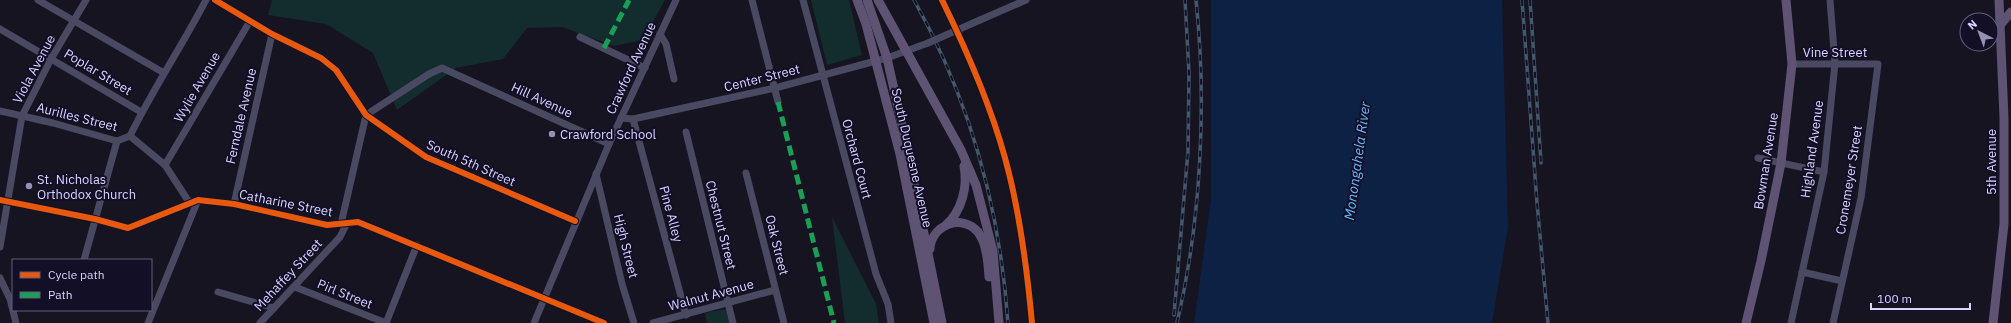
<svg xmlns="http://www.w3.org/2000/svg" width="2011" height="323" font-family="'IBM Plex Sans',sans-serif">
<rect width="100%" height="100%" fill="#161421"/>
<g fill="#132c2d">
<path d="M272,0H665L643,40L614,46L562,27L527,28L503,59L456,68L397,110L373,53L326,24L268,15Z"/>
<path d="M811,0H849L862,55L827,65Z"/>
<path d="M832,217L876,304L879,323H845Z"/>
<path d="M727,309L730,323H707L705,313Z"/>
</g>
<path fill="#0d2144" d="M1211,0H1502L1508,227L1492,323H1194L1211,200Z"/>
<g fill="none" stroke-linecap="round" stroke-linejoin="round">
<g stroke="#4a4962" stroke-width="7">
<path d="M38,0L164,73"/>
<path d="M215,0L272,34L321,58L336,70L366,115L426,157L575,221"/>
<path d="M752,0L778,102"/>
<path d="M803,0L876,274L888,304L891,323"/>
<path d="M980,20L1026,0"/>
<path d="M0,29L141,112"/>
<path d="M660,34L666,44L674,79"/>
<path d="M580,37L645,68"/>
<path d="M1792,64H1878L1861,198L1833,323"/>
<path d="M0,111L53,123L117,141L130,136L165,165L189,202"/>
<path d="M621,118L633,119L775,88L887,58L928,43"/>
<path d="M633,119L686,315"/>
<path d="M686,132L733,323"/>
<path d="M130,136C153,89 182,46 206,0"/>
<path d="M1758,158L1824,172"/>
<path d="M165,165L250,21"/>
<path d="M746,173L784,323"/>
<path d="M596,174L622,284L634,323"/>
<path d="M0,200L95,219L128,228L198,200L234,204L327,225L358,222L604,323"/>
<path d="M234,204L272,34"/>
<path d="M341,224L366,115L429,74L442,68L609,144"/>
<path d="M0,247L22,116L51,59L86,0"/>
<path d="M84,260L117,141"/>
<path d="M1802,272L1842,281"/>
<path d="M0,278L10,299L16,323"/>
<path d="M295,287L386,323"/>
<path d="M218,292L274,308"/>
<path d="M148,323L198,200"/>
<path d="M260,323L340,237L347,223"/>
<path d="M386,323L417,245"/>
<path d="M534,323L609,144L676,0"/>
<path d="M653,323L775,290"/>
<path d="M1791,323L1824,172L1835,63L1830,0"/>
</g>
<g stroke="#5e5373" stroke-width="9">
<path d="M857,0L866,24L900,154L934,323"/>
<path d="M867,0L887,58L904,134L942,323"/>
<path d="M878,0L961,150L976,185L993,251L999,323"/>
<path d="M2001,24L2011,12"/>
<path d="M946,225C962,211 968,186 964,166"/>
<path d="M930,249C931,225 962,213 978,232C987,244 988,263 989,277"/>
<path d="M1746,323L1761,261L1781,163L1792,64L1786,0"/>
<path d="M1993,323L2004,224V118L1999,0"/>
</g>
<defs>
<g id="rail">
<path d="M914,0C970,100 1000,209 1008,323"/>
<path d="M1522,0L1537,203L1548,323"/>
<path d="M1530,0L1541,163"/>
<path d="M1174,315L1188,151L1189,73L1185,0"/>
<path d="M1177,323C1201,222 1207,103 1196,0"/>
</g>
</defs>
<use href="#rail" stroke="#43596b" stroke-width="3.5"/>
<use href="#rail" stroke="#130f26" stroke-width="2" stroke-dasharray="6" stroke-linecap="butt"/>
<path stroke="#4a4962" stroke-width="7" d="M928,43L980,20"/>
<g stroke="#1a9f57" stroke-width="5" stroke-dasharray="10 5" stroke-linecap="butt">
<path d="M604,48L629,0"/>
<path d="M778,102L834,323"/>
</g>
<defs>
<g id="cycleway">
<path d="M215,0L272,34L321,58L336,70L366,115L426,157L575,221"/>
<path d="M942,0C967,51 990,103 1005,158C1020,212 1027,268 1032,323"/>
<path d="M0,200L95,219L128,228L198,200L234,204L327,225L358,222L604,323"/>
</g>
</defs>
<use href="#cycleway" stroke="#130f26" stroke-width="8"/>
<use href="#cycleway" stroke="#e8590c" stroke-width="6"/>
</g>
<g fill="#9591b1" stroke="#130f26" stroke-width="1.5">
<circle cx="552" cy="134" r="4"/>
<circle cx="29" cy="186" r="4"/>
</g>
<g text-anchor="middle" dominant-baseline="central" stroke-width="4" stroke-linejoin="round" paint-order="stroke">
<g font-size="13" fill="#d9d4ff" stroke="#130f26">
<text x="1835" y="52">Vine Street</text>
<text transform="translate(631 68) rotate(-65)">Crawford Avenue</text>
<text transform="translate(34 69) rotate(-62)">Viola Avenue</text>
<text transform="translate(98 72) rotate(31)">Poplar Street</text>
<text transform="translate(762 78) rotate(-14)">Center Street</text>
<text transform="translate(197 87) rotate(-60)">Wylie Avenue</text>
<text transform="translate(542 100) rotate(25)">Hill Avenue</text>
<text transform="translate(241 116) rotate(-77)">Ferndale Avenue</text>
<text transform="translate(77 117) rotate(14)">Aurilles Street</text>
<text transform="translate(1812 149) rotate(-82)">Highland Avenue</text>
<text transform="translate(912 158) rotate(77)">South Duquesne Avenue</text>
<text transform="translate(857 159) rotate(75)">Orchard Court</text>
<text transform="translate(1766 161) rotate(-81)">Bowman Avenue</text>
<text transform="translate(1991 162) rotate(-90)">5th Avenue</text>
<text transform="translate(471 163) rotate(24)">South 5th Street</text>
<text transform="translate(1849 180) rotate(-81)">Cronemeyer Street</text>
<text transform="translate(286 203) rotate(11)">Catharine Street</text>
<text transform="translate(671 214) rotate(75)">Pine Alley</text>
<text transform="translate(721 225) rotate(76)">Chestnut Street</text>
<text transform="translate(777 245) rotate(76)">Oak Street</text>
<text transform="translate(626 246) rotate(76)">High Street</text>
<text transform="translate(288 275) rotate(-47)">Mehaffey Street</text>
<text transform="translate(345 294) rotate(22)">Pirl Street</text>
<text transform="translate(711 295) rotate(-15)">Walnut Avenue</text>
</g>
<g font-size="13" fill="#d9d4ff" stroke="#130f26" text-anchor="start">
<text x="560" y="134">Crawford School</text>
<text x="37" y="179">St. Nicholas<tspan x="37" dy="15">Orthodox Church</tspan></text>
</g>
<g font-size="14" font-style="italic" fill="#62b6ff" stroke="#130f26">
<text transform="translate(1357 161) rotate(-82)">Monongahela River</text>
</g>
</g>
<rect x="12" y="259" width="140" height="52" fill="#130f26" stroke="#625e7d"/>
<rect x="20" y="272" width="20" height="6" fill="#e8590c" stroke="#625e7d"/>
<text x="48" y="279" font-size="12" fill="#d9d4ff">Cycle path</text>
<rect x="20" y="292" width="20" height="6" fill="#1a9f57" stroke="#625e7d"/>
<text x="48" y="299" font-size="12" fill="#d9d4ff">Path</text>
<g transform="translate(1979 32) rotate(318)"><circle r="19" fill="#130f26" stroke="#625e7d"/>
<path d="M0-3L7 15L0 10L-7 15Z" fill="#9591b1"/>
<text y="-6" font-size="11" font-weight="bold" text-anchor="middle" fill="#d9d4ff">N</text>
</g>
<path d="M1871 303v6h99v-6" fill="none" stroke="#d9d4ff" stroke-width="2"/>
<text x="1877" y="303" font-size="12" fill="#d9d4ff" stroke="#130f26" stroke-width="3" paint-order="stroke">100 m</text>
</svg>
